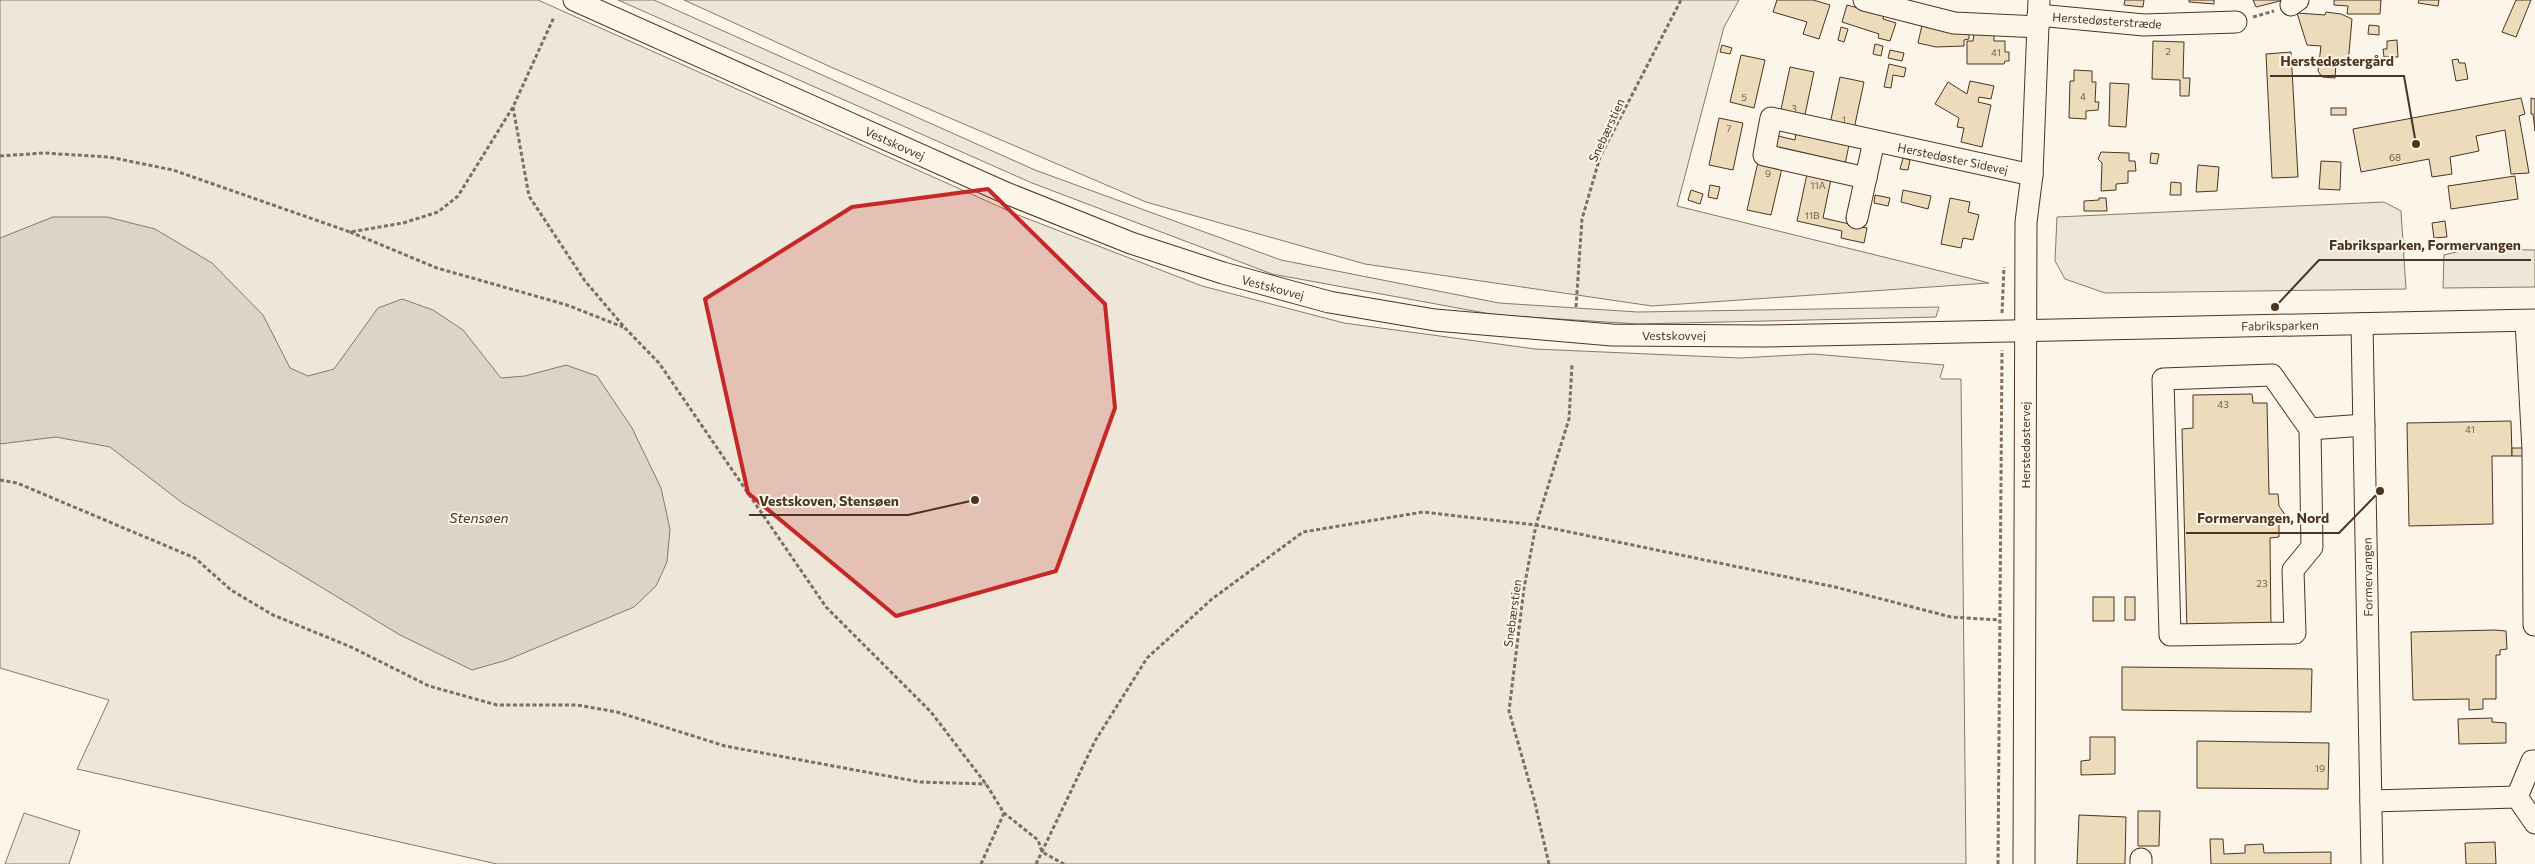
<svg xmlns="http://www.w3.org/2000/svg" width="2535" height="864" font-family="Commissioner,sans-serif">
<rect width="100%" height="100%" fill="#fbf6e9"/>
<g fill="#ede6d9" stroke="#887966">
<path d="M0,0H538L1018,215L1202,286L1344,323L1535,349L1740,358L1813,354L1944,365L1940,377L1942,379H1961L1966,864H497L77,769L109,700L0,668Z"/>
<path d="M618,0H654L1035,170L1281,260L1499,303L1638,312L1939,307L1936,317L1638,324L1496,315L1272,274L1032,183Z"/>
<path d="M684,0H1739L1724,27L1677,206L1989,283L1652,306L1365,264L1146,202L833,68Z"/>
<path d="M2384,202L2401,211L2406,289L2105,293L2065,279L2055,261L2057,217Z"/>
<path d="M2468,249L2535,250V287L2443,288L2444,255Z"/>
<path d="M24,813L80,831L69,864H5Z"/>
</g>
<path fill="#dcd4c6" stroke="#887966" d="M53,217H107L155,229L212,263L263,315L290,368L308,376L334,369L378,308L402,299L433,310L463,330L501,378L525,376L566,365L597,376L632,428L661,488L670,529L667,562L656,586L634,607L507,660L472,670L400,635L181,502L110,447L56,437L0,444V238Z"/>
<g fill="#ecdcbc" stroke="#4a3520">
<path d="M1777,0H1813L1830,5L1819,39L1803,34L1807,22L1773,12Z"/>
<path d="M2125,0H2144L2143,7L2124,5Z"/>
<path d="M2189,0H2214V4L2189,2Z"/>
<path d="M2253,0H2284L2256,7Z"/>
<path d="M2334,0H2381L2380,14H2347L2348,6L2334,5Z"/>
<path d="M2419,0H2439L2438,6L2418,3Z"/>
<path d="M2516,0H2531L2516,37L2502,32Z"/>
<path d="M1847,5L1884,15L1883,19L1896,23L1890,41L1878,38L1879,34L1842,22Z"/>
<path d="M2326,12L2341,14L2352,19L2348,64L2336,63L2335,78L2322,77L2318,71L2321,46L2307,45L2297,13L2325,15Z"/>
<path d="M1922,25L1969,34V39L1964,40V46L1936,47L1918,43Z"/>
<path d="M2369,25L2379,26V35L2368,34Z"/>
<path d="M1841,27L1848,29L1844,42L1838,40Z"/>
<path d="M1974,32H1994V41H2005V52H2009V61H2005L2004,64H1967V41H1973Z"/>
<path d="M2397,40L2398,57H2384L2383,49H2387V41Z"/>
<path d="M2153,41L2184,42L2183,78H2190L2189,96H2180V80L2152,79Z"/>
<path d="M1875,44L1883,46L1881,56L1873,54Z"/>
<path d="M1722,45L1732,48L1730,54L1720,52Z"/>
<path d="M1890,50L1904,53L1902,61L1888,58Z"/>
<path d="M2291,52L2298,177L2272,178L2266,54Z"/>
<path d="M1741,55L1765,60L1754,108L1730,102Z"/>
<path d="M2458,59L2459,63H2465L2468,79L2456,81L2452,60Z"/>
<path d="M1889,64L1906,68L1904,77L1893,75L1891,88L1884,87Z"/>
<path d="M1790,67L1814,72L1804,119L1780,114Z"/>
<path d="M2074,70L2092,71V82H2096L2095,102H2099L2098,110L2086,111V119L2069,118L2070,81H2074Z"/>
<path d="M1840,77L1864,82L1854,129L1830,124Z"/>
<path d="M1970,81L1994,86L1991,99L1979,97L1978,102L1991,105L1982,147L1961,142L1964,128L1957,127L1959,118L1935,104L1948,82L1967,94Z"/>
<path d="M2110,83L2129,84L2126,127L2109,126Z"/>
<path d="M2521,98L2525,114L2519,116L2529,173L2511,174L2505,130L2476,136L2479,151L2450,157L2452,174L2432,177L2429,159L2361,172L2353,129Z"/>
<path d="M2531,98L2535,99V131L2533,114H2531Z"/>
<rect x="2331" y="108" width="15" height="7"/>
<path d="M1719,118L1743,123L1733,170L1709,165Z"/>
<path d="M1796,133L1849,145L1844,169L1775,153L1778,136L1795,140Z"/>
<path d="M2101,152L2129,153V161H2135L2136,171H2128V183L2116,184V190L2101,191L2102,163L2098,159Z"/>
<path d="M2151,153L2159,154L2157,164L2150,163Z"/>
<path d="M1903,158L1910,160L1908,170L1900,169Z"/>
<path d="M2321,161L2341,162L2340,190L2319,189Z"/>
<path d="M1758,162L1782,168L1771,215L1747,210Z"/>
<path d="M2198,165L2219,167L2217,191L2196,192Z"/>
<path d="M1807,174L1831,179L1823,218L1867,228L1864,243L1841,238L1842,231L1797,221Z"/>
<path d="M2515,176L2518,199L2451,209L2448,186Z"/>
<path d="M2171,182L2181,183V195H2170Z"/>
<path d="M1710,185L1720,187L1717,199L1708,197Z"/>
<path d="M1691,190L1703,194L1700,204L1688,200Z"/>
<path d="M1903,190L1931,196L1928,209L1901,202Z"/>
<path d="M1875,195L1890,198L1888,206L1874,203Z"/>
<path d="M1950,198L1970,202L1968,212L1979,215L1973,240L1963,238L1961,248L1941,244Z"/>
<path d="M2099,198H2106L2107,211H2084V201L2099,200Z"/>
<path d="M2445,221L2447,237L2434,238L2432,223Z"/>
<path d="M2252,394L2253,403H2267L2269,494H2278L2279,506L2286,516L2284,521L2279,524V537L2270,538L2271,629L2187,632L2182,429L2193,428V395Z"/>
<path d="M2511,421L2512,456H2492L2493,524L2409,526L2407,423Z"/>
<path d="M2512,448H2527L2528,456H2512Z"/>
<rect x="2093" y="597" width="21" height="24"/>
<rect x="2125" y="597" width="10" height="23"/>
<path d="M2495,630L2506,631L2507,649L2500,650V655H2496V699H2483V709L2469,710V699L2413,700L2411,632Z"/>
<path d="M2122,667L2312,669L2311,712L2122,710Z"/>
<path d="M2492,718V722L2506,723V743L2459,744L2458,719Z"/>
<path d="M2090,737H2115V774L2081,775V761L2090,760Z"/>
<path d="M2197,741L2329,743L2328,789L2197,788Z"/>
<path d="M2138,811H2160L2159,846H2138Z"/>
<path d="M2079,815L2126,817L2125,864H2077Z"/>
<path d="M2210,839H2223L2224,854L2245,853V845L2263,844L2264,853L2331,852V864H2211Z"/>
<path d="M2495,842L2496,864H2466L2465,843Z"/>
</g>
<g fill="none" stroke-linecap="round" stroke-linejoin="round">
<defs>
<g id="minor">
<path d="M574,0L1006,193L1131,243L1223,273L1329,302L1435,320L1612,335L1763,336L2535,320"/>
<path d="M1864,0L1954,23L2038,27"/>
<path d="M2291,5L2298,0"/>
<path d="M2038,15L2144,25L2236,22"/>
<path d="M1866,178L1764,155L1771,118L2032,175"/>
<path d="M1857,218L1874,141"/>
<path d="M2526,321L2533,450L2534,625"/>
<path d="M2362,324L2372,864"/>
<path d="M2272,375L2310,429L2312,547L2293,570L2295,633L2170,635L2163,379Z"/>
<path d="M2310,429L2364,425"/>
<path d="M2517,797L2532,761H2535"/>
<path d="M2517,797L2535,823"/>
<path d="M2371,801L2517,797"/>
<path d="M2024,864L2026,222L2032,175L2039,0"/>
<path d="M2141,864V859"/>
</g>
</defs>
<use href="#minor" stroke="#4a3520" stroke-width="23"/>
<g stroke="#7f6f5c" stroke-width="3" stroke-dasharray="4 2.5" stroke-linecap="butt">
<path d="M2253,17L2274,11"/>
<path d="M513,107L529,196L585,281L625,328L659,363L826,607L931,712L986,784L1004,813L1038,840L1042,852L1064,864"/>
<path d="M0,156L44,153L109,157L173,170L350,232L403,223L438,212L458,196L513,107L554,17"/>
<path d="M350,232L437,268L567,305L623,327"/>
<path d="M1576,307L1582,219L1600,157L1681,0"/>
<path d="M2002,313L2004,267"/>
<path d="M0,480L17,483L195,558L231,590L273,615L351,647L429,686L497,705H577L617,712L725,746L920,782L986,784"/>
<path d="M981,864L1004,813"/>
<path d="M1036,864L1095,741L1147,658L1212,599L1303,532L1423,512L1536,525L1835,587L1951,617L1999,620"/>
<path d="M1549,864L1534,799L1509,711L1524,588L1536,525L1569,419L1572,364"/>
<path d="M1998,864L2002,350"/>
</g>
<use href="#minor" stroke="#fbf6e9" stroke-width="21"/>
</g>
<path fill="#c62828" fill-opacity="0.2" stroke="#c62828" stroke-width="4" stroke-linejoin="round" d="M988,189L1105,304L1115,408L1056,571L896,616L748,493L705,299L852,207Z"/>
<g text-anchor="middle" dominant-baseline="central" stroke-width="4" stroke-linejoin="round" paint-order="stroke">
<g font-size="10" fill="#725f47">
<text x="2168" y="51">2</text>
<text x="1996" y="52">41</text>
<text x="2083" y="96">4</text>
<text x="1744" y="97">5</text>
<text x="1794" y="108">3</text>
<text x="1844" y="119">1</text>
<text x="1729" y="128">7</text>
<text x="2395" y="157">68</text>
<text x="1768" y="173">9</text>
<text x="1818" y="185">11A</text>
<text x="1812" y="215">11B</text>
<text x="2223" y="404">43</text>
<text x="2470" y="429">41</text>
<text x="2262" y="583">23</text>
<text x="2320" y="768">19</text>
</g>
<g font-size="12" fill="#4a3520" stroke="#fbf6e9">
<text transform="translate(2107 20) rotate(4)">Herstedøsterstræde</text>
<text transform="translate(1606 130) rotate(-65)">Snebærstien</text>
<text transform="translate(895 143) rotate(24)">Vestskovvej</text>
<text transform="translate(1953 158) rotate(12)">Herstedøster Sidevej</text>
<text transform="translate(1273 287) rotate(15)">Vestskovvej</text>
<text transform="translate(2280 325) rotate(-1)">Fabriksparken</text>
<text x="1674" y="335">Vestskovvej</text>
<text transform="translate(2025 445) rotate(-90)">Herstedøstervej</text>
<text transform="translate(2367 577) rotate(-91)">Formervangen</text>
<text transform="translate(1512 613) rotate(-82)">Snebærstien</text>
</g>
<g font-size="14" font-style="italic" fill="#4a3520" stroke="#fbf6e9">
<text x="479" y="517">Stensøen</text>
</g>
</g>
<path fill="none" stroke="#4a3520" stroke-width="2" d="M2416 144L2404 76H2270M2275 307L2319 260H2531M975 500L908 515H749M2380 491L2339 533H2186"/>
<g fill="#4a3520" stroke="#fbf6e9" stroke-width="2">
<circle cx="2416" cy="144" r="5"/>
<circle cx="2275" cy="307" r="5"/>
<circle cx="975" cy="500" r="5"/>
<circle cx="2380" cy="491" r="5"/>
</g>
<g font-size="14" text-anchor="middle" font-weight="bold" fill="#4a3520" stroke="#fbf6e9" stroke-width="4" stroke-linejoin="round" paint-order="stroke">
<text x="2337" y="66">Herstedøstergård</text>
<text x="2425" y="250">Fabriksparken, Formervangen</text>
<text x="829" y="506">Vestskoven, Stensøen</text>
<text x="2263" y="523">Formervangen, Nord</text>
</g>
</svg>
